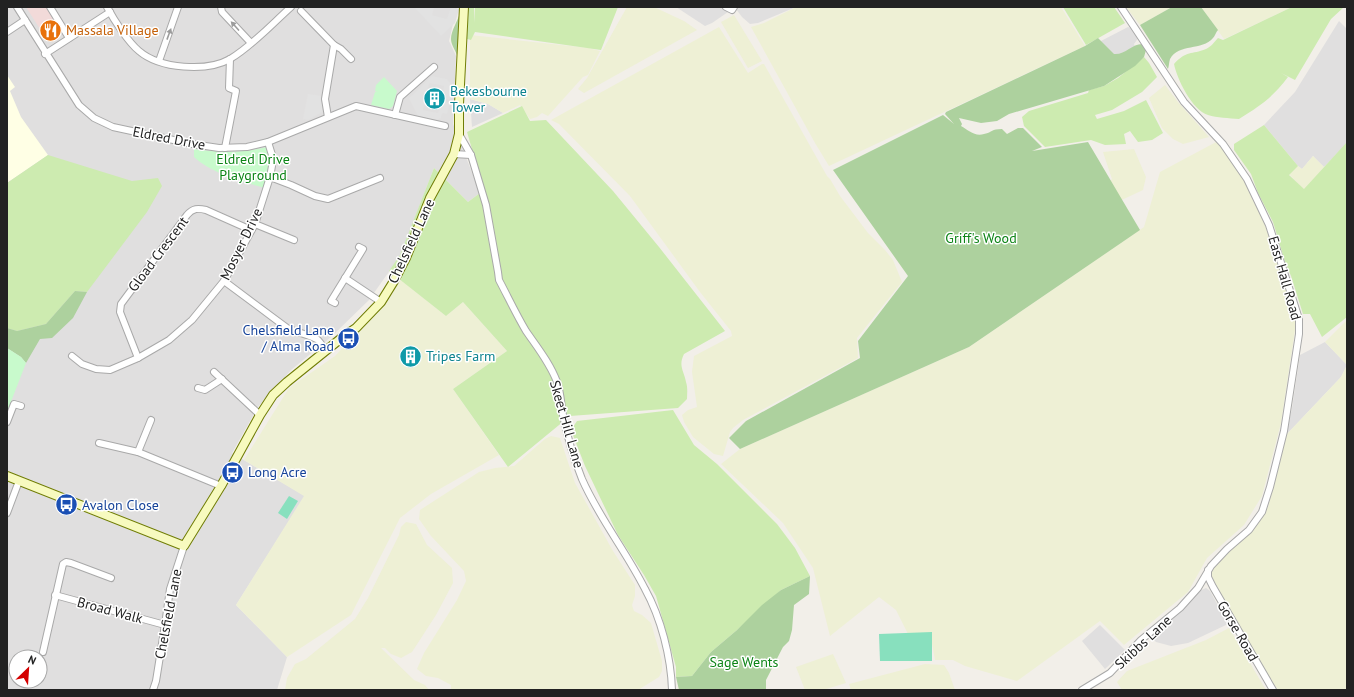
<svg xmlns="http://www.w3.org/2000/svg" width="1354" height="697" font-family="'PT Sans',sans-serif">
<rect width="100%" height="100%" fill="#f2efe9"/>
<g fill="#e0dfdf" fill-rule="evenodd">
<path d="M7,7H457L449,41L456,56L453,124L480,193L468,202L434,168L400,256L369,300L331,337L291,370L258,407L232,453L305,496L236,605L287,657L277,690H7ZM16,657H40V681H16Z"/>
<path d="M676,7H720L728,12L712,23L705,26Z"/>
<path d="M738,7H796L758,23L750,24L742,17L736,9Z"/>
<path d="M1339,21L1347,29V143L1324,167L1313,156L1302,169L1298,166L1264,125L1295,92Z"/>
<path d="M1128,27L1133,29L1139,37L1134,44L1136,49L1119,59L1099,42Z"/>
<path d="M470,99L488,104L503,113L472,127Z"/>
<path d="M1325,342L1347,365L1341,377L1286,435L1292,408L1300,355Z"/>
<path d="M1206,588L1210,591L1228,624L1188,643L1171,646L1156,642L1150,636L1199,591Z"/>
<path d="M1100,625L1125,650L1105,669L1082,641Z"/>
</g>
<path fill="#f2dad9" d="M26,7H48L63,30L47,40Z"/>
<path fill="#ffffe5" d="M7,75L15,87L10,91L21,117L48,155L7,183Z"/>
<g fill="#eef0d5">
<path d="M627,7H654L684,21L697,30L584,93L578,89L587,78Z"/>
<path d="M796,7H1061L1085,46L829,166L815,143L751,27L764,23Z"/>
<path d="M1126,7H1172L1140,25Z"/>
<path d="M1201,7H1292L1224,39Z"/>
<path d="M734,15L762,61L748,68L721,22Z"/>
<path d="M719,27L748,73L762,64H764L827,176L830,179L840,196L868,233L885,250L893,260L902,282L857,338L858,358L743,420L733,428L730,432L723,456L714,454L693,437L684,422L682,415L688,410L697,407L692,372L694,356L732,336L731,331L700,292L630,196L559,124L551,120Z"/>
<path d="M470,35L589,48L600,51L588,75L583,77L548,116L542,113L537,117L530,119L520,105L503,113L488,104L470,99Z"/>
<path d="M1165,85L1178,102L1209,137L1183,144L1173,139L1162,128L1149,98Z"/>
<path d="M1218,141L1244,177L1273,238L1297,317L1281,423L1262,496L1244,525L1207,558L1188,592L1124,645L1100,621L1017,681L965,666L953,660H935L930,633L908,634L896,610L879,597L830,636L813,568L783,523L721,464L740,449L969,347L1144,227L1160,172Z"/>
<path d="M1134,149L1146,177L1143,190L1111,205L1104,188L1112,179L1103,152Z"/>
<path d="M1313,156L1324,167L1304,190L1289,174L1298,166L1302,169Z"/>
<path d="M401,280L446,316L463,302L507,351L453,389L499,455L431,494L400,518L351,615L287,657L236,605L304,496L244,460L289,388L335,356L386,302Z"/>
<path d="M1347,320V690H1278L1247,644L1210,573L1211,570L1224,556L1250,531L1268,507L1286,435L1341,377L1347,365L1325,342Z"/>
<path d="M551,436L560,438L575,483L613,551L635,585V596L632,605L634,611L642,615L651,623L662,661V671L659,677L638,690H451V685L438,678L426,676L417,669L424,653L457,600L466,581L464,571L431,536L419,519L420,510L479,472L495,468L514,466L545,439Z"/>
<path d="M406,522L416,524L427,545L452,568L453,583L436,615L412,652L401,658L391,654L385,648H381L414,680L425,685L429,690H285L287,678L295,664L306,659L355,619L368,598L399,535L401,527Z"/>
<path d="M1229,628L1266,690H1122L1117,682L1127,671L1206,640Z"/>
<path d="M833,654L846,683L823,690H805L796,667Z"/>
<path d="M925,664L944,665L949,673L955,690H851L849,684Z"/>
</g>
<g fill="#cdebb0">
<path d="M469,7H474V23L475,7H618L601,50L475,32L471,40L467,39Z"/>
<path d="M1063,7H1114L1125,23L1086,45Z"/>
<path d="M1292,7H1344L1331,19L1295,80L1281,73L1288,77C1272,98 1261,105 1239,119C1229,118 1217,118 1208,115C1192,110 1177,79 1174,64C1187,50 1191,55 1206,49C1211,47 1215,41 1218,38L1223,40Z"/>
<path d="M1144,57L1149,63L1157,77L1142,92L1112,110L1095,115L1097,119L1124,111L1146,100L1163,133L1152,140L1138,142L1130,131L1124,134L1126,144L1105,145L1091,140L1045,147L1024,126L1022,117L1029,111L1088,93L1089,90L1104,86L1118,78Z"/>
<path d="M522,106L530,121L546,120L613,191L659,247L725,331L684,354C678,366 684,371 686,382C688,388 687,394 687,399L678,408L570,416L508,467L453,389L507,351L463,302L446,316L389,271L400,255L434,168L468,202L480,193L483,187L467,132Z"/>
<path d="M1264,125L1298,166L1289,175L1304,189L1347,142V317L1322,337L1310,314H1303L1291,276L1285,262L1273,222L1258,193L1251,174L1234,150V144Z"/>
<path d="M48,155L132,181L158,178L162,186L147,212L87,292L75,291L46,324L17,331L7,328V183Z"/>
<path d="M673,410L694,445L717,464L777,524L795,548L810,576L781,590L737,630L711,652L692,676L676,677V667L656,596L644,575L618,535L585,466L571,430L577,421Z"/>
</g>
<g fill="#add19e">
<path d="M1172,7H1201L1218,30C1216,32 1215,36 1213,38C1202,51 1179,43 1170,59C1169,62 1169,66 1168,69L1140,25Z"/>
<path d="M460,13V54L457,55C455,50 451,44 451,39C451,31 458,20 460,13Z"/>
<path d="M1098,38L1114,54C1125,55 1132,44 1142,44L1146,50L1144,57L1135,66L1104,86L1009,114L997,121L981,123L959,118L962,124L961,126C968,130 975,137 984,134C993,132 991,129 1002,129L1007,134L1018,128H1023L1042,147L1032,151L1088,142L1140,230L969,347L740,449L729,438L746,421L860,358L858,341L908,276L833,170L943,115L954,124L945,114L946,112L1085,46Z"/>
<path d="M75,291L87,292L73,318L52,338L40,339L26,363L21,357L7,348V328L17,331L46,324Z"/>
<path d="M810,576L809,594L794,605L792,630L789,641L783,647L766,680V690H679L676,677L692,676L711,652L737,630L762,605L781,590Z"/>
</g>
<g fill="#c8facc">
<path d="M384,77L397,91L393,106L389,109L371,105L375,92H377L375,91L376,85Z"/>
<path d="M267,147L270,169L265,188C243,182 211,173 194,157V149C221,153 240,153 267,147Z"/>
<path d="M7,348L21,357L26,363L7,412Z"/>
</g>
<g fill="#88e0be">
<path d="M289,496L298,501L287,519L278,513Z"/>
<path d="M932,632V661H880L879,634Z"/>
</g>
<g fill="#e2e2e2">
<path d="M414,7H434L432,15L447,19L451,7L459,9L455,23L441,36Z"/>
<path d="M432,76L447,79L453,87L450,100L442,98L444,86L429,83L423,110L438,113L442,102L450,103L447,114L442,113L441,118L436,120L418,116L409,98Z"/>
<path d="M308,94L322,96V112L308,120L303,119Z"/>
</g>
<g fill="none" stroke-linecap="round" stroke-linejoin="round">
<defs>
<g id="street">
<path d="M17,7L79,105L94,118L113,127L192,144L219,148L247,147L268,142L356,106L445,126"/>
<path d="M50,7L69,38"/>
<path d="M107,7C114,20 128,42 139,51C160,69 207,72 230,59C251,47 273,23 291,7"/>
<path d="M221,7L222,12L251,43"/>
<path d="M726,7L732,10L734,7"/>
<path d="M301,11L334,45L325,99L328,117"/>
<path d="M7,32L25,20"/>
<path d="M334,45L341,49L351,59"/>
<path d="M45,54L110,12"/>
<path d="M159,61L178,7"/>
<path d="M395,115L400,97L434,67"/>
<path d="M459,134L471,155L486,205L498,272L499,280C508,297 516,314 526,331C537,347 550,363 557,382C561,393 561,404 563,415C567,436 574,459 582,479C599,518 626,551 645,589C661,618 671,657 672,690"/>
<path d="M225,148L236,91L229,88L230,59"/>
<path d="M454,154L471,155"/>
<path d="M270,177L291,185L315,196L328,199L380,178"/>
<path d="M255,224L294,240"/>
<path d="M345,278L381,302"/>
<path d="M224,281L287,328C295,332 314,336 318,340C321,343 323,347 326,351"/>
<path d="M335,303L331,301L363,249L359,247"/>
<path d="M72,356L82,364L96,369L110,370L138,358L169,340L192,320L224,281L255,224L270,177L272,166V155L268,142"/>
<path d="M138,358L120,312L121,304L187,215C193,208 198,208 206,210L251,230"/>
<path d="M214,372L260,415"/>
<path d="M198,388L205,390L222,379"/>
<path d="M7,422L14,404L21,406"/>
<path d="M99,443L138,452L221,486"/>
<path d="M138,452L151,420"/>
<path d="M7,513L19,481"/>
<path d="M1208,570V577L1213,587L1273,690"/>
<path d="M55,595L165,625"/>
<path d="M43,652L63,564L66,562L71,563L111,578"/>
<path d="M153,690L156,681L165,625L170,589L184,546"/>
<path d="M1082,690L1110,673L1141,640L1180,608L1198,588L1211,566L1227,549L1249,530L1262,512L1270,487L1284,431L1299,334V319L1269,225L1247,179L1223,144L1184,102L1121,7"/>
</g>
<path id="secondary" d="M7,476L184,546L221,486L260,415L273,395L287,382L344,336L356,328L381,302L394,281L406,258L430,198L454,154L459,134V104L464,7"/>
</defs>
<use href="#street" stroke="#a9a9a9" stroke-width="8"/>
<use href="#secondary" stroke="#707d05" stroke-width="10"/>
<use href="#street" stroke="#fff" stroke-width="6"/>
<use href="#secondary" stroke="#f7fabf" stroke-width="8"/>
</g>
<defs><path id="oneway-solid" d="M-6-.8H1V-3.2L6.5 0L1 3.2V.8H-6Z"/></defs>
<g fill="#9c9c9c">
<use href="#oneway-solid" transform="translate(235 26) rotate(-132)"/>
<use href="#oneway-solid" transform="translate(169 34) rotate(-70)"/>
</g>
<defs>
<symbol id="restaurant-disc" viewBox="-11 -11 22 22"><circle r="9.5" fill="#e8710a" stroke="#fff"/><path d="M-5-6h1v4h1v-4h1v4h1v-4h1v5L-1.5 .5V6h-2V.5L-5-1ZM5-6V6H3V1.5H1.5Q1.5-4 5-6Z" fill="#fff"/></symbol>
<symbol id="building-disc" viewBox="-11 -11 22 22"><circle r="9.5" fill="#0f9aa8" stroke="#fff"/><path d="M-4-6H4V6H1V3H-1V6H-4ZM-2.5-4.3h1.7v1.8h-1.7ZM.8-4.3h1.7v1.8H.8ZM-2.5-1h1.7V.8h-1.7ZM.8-1h1.7V.8H.8Z" fill="#fff"/></symbol>
<symbol id="bus-disc" viewBox="-11 -11 22 22"><circle r="9.5" fill="#1a4fb4" stroke="#fff"/><path d="M-5-6H5V4H4V6H2V4H-2V6H-4V4H-5ZM-3.5-4V0h7V-4ZM-3.5 1.2v1.5H-2V1.2ZM2 1.2v1.5H3.5V1.2Z" fill="#fff"/></symbol>
</defs>
<g fill-rule="evenodd">
<use href="#restaurant-disc" x="38" y="18" width="25" height="25"/>
<use href="#building-disc" x="422" y="86" width="25" height="25"/>
<use href="#bus-disc" x="336" y="326" width="25" height="25"/>
<use href="#building-disc" x="398" y="344" width="25" height="25"/>
<use href="#bus-disc" x="220" y="460" width="25" height="25"/>
<use href="#bus-disc" x="54" y="492" width="25" height="25"/>
</g>
<g text-anchor="middle" dominant-baseline="central" stroke-width="3" stroke-linejoin="round" paint-order="stroke">
<g font-size="14" fill="#c56008" stroke="#fff" text-anchor="start">
<text x="66" y="30">Massala Village</text>
</g>
<g font-size="14" fill="#0d838f" stroke="#fff" text-anchor="start">
<text x="450" y="91">Bekesbourne<tspan x="450" dy="16">Tower</tspan></text>
<text x="426" y="356">Tripes Farm</text>
</g>
<g font-size="14" fill="#222" stroke="#fff">
<text transform="translate(169 138) rotate(11)">Eldred Drive</text>
<text transform="translate(411 241) rotate(-65)">Chelsfield Lane</text>
<text transform="translate(241 244) rotate(-64)">Mosyer Drive</text>
<text transform="translate(158 254) rotate(-53)">Gload Crescent</text>
<text transform="translate(1285 278) rotate(74)">East Hall Road</text>
<text transform="translate(567 424) rotate(74)">Skeet Hill Lane</text>
<text transform="translate(110 610) rotate(15)">Broad Walk</text>
<text transform="translate(168 614) rotate(-79)">Chelsfield Lane</text>
<text transform="translate(1238 631) rotate(60)">Gorse Road</text>
<text transform="translate(1143 642) rotate(-43)">Skibbs Lane</text>
</g>
<g font-size="14" fill="#0c8416" stroke="#fff">
<text x="253" y="159">Eldred Drive<tspan x="253" dy="16">Playground</tspan></text>
<text x="981" y="238">Griff's Wood</text>
<text x="744" y="662">Sage Wents</text>
</g>
<g font-size="14" fill="#164399" stroke="#fff" text-anchor="start">
<text x="334" y="330" text-anchor="end">Chelsfield Lane<tspan x="334" dy="16">/ Alma Road</tspan></text>
<text x="248" y="472">Long Acre</text>
<text x="82" y="505">Avalon Close</text>
</g>
</g>
<rect width="1354" height="697" fill="none" stroke="#222222" stroke-width="16"/>
<g transform="translate(28 669) rotate(25)"><circle r="19" fill="#ffffff" stroke="#a7a7a7"/>
<path d="M0-3L7 15L0 10L-7 15Z" fill="#d40000"/>
<text y="-6" font-size="11" font-weight="bold" text-anchor="middle" fill="#222222">N</text>
</g>
</svg>
